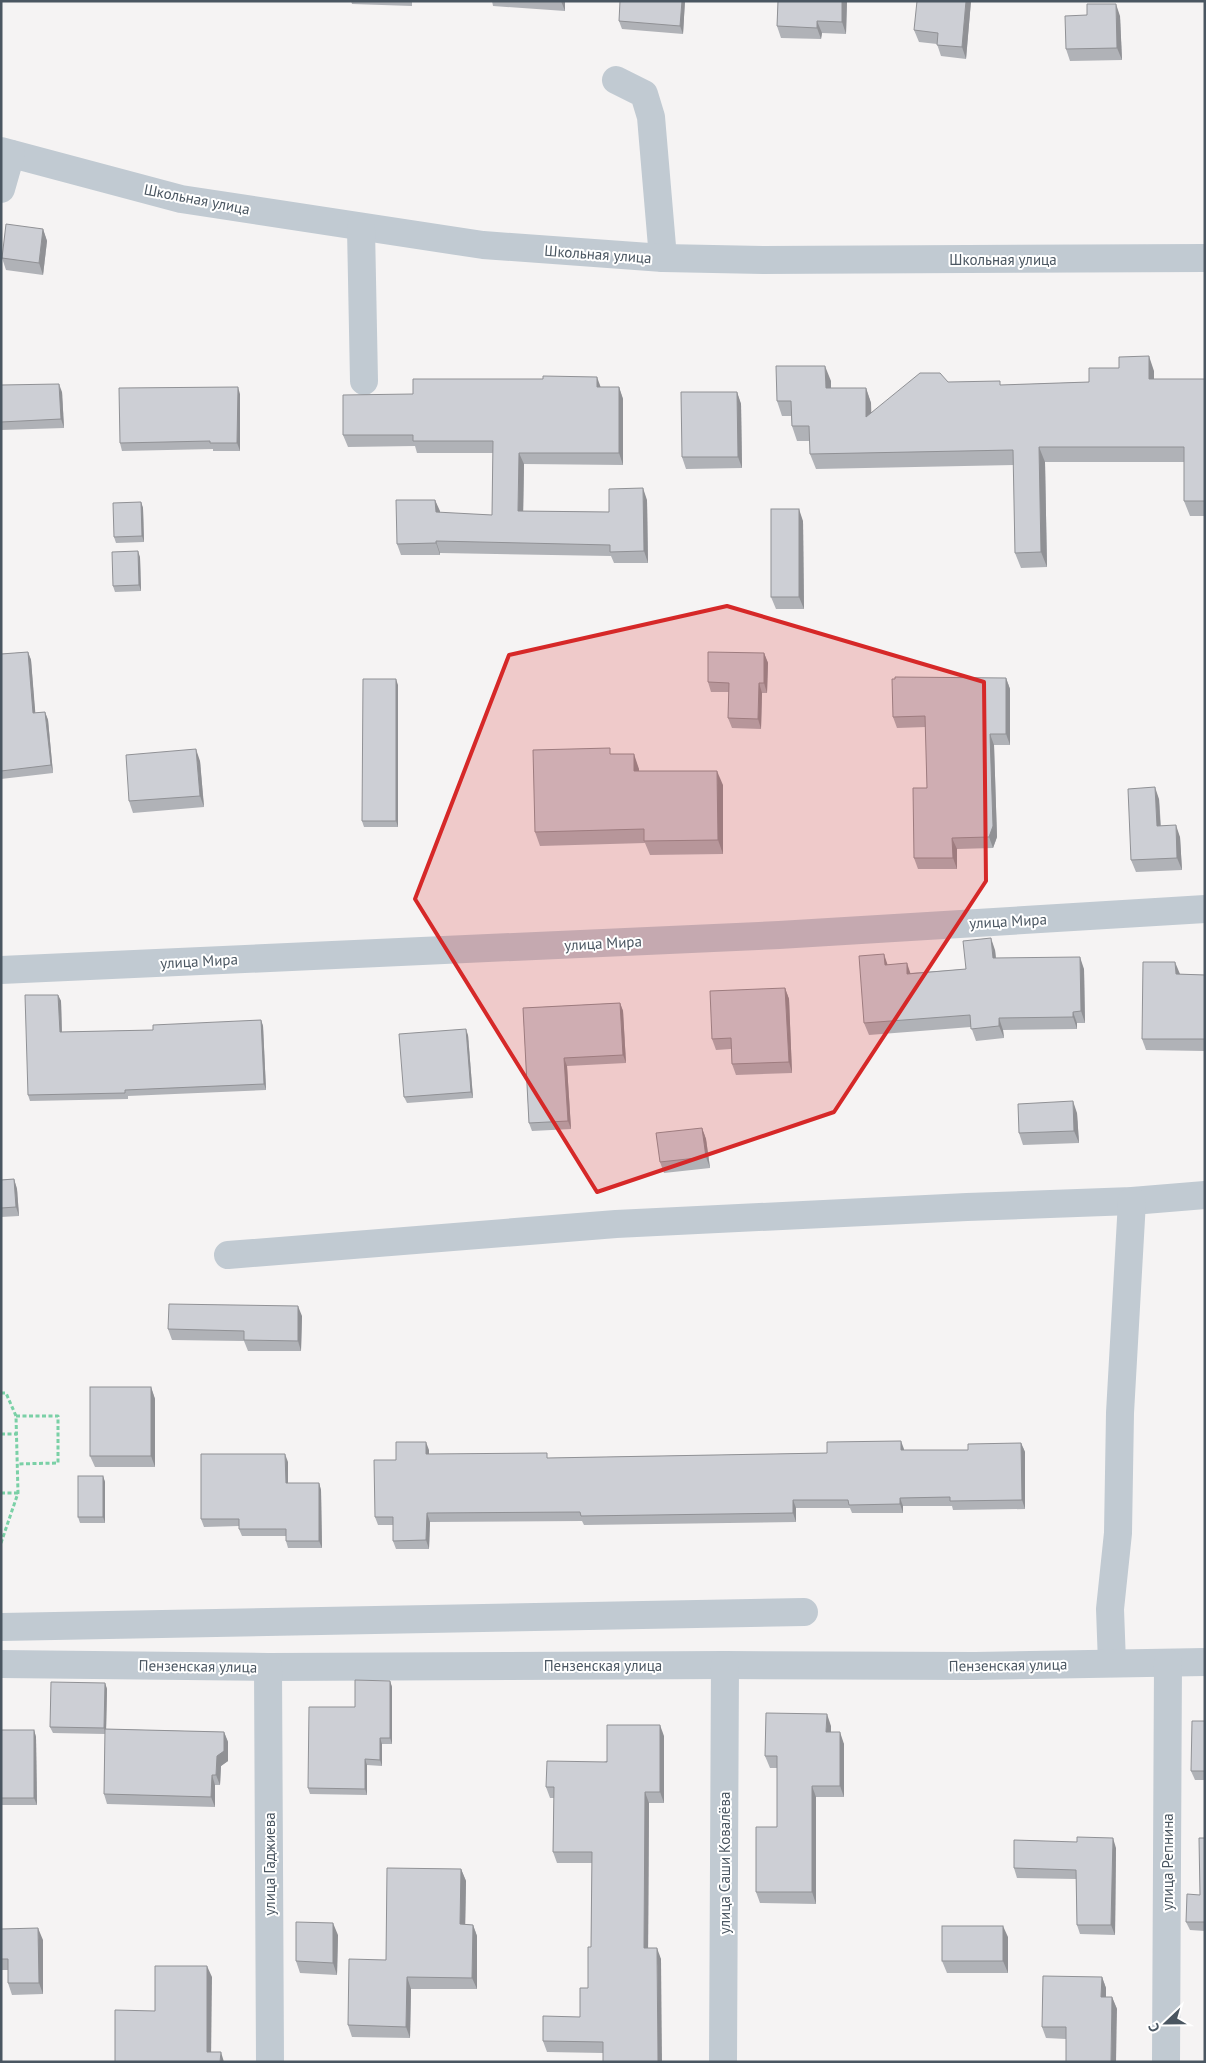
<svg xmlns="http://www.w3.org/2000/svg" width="1206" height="2063" font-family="'PT Sans',sans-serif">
<rect width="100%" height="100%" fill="#f5f3f3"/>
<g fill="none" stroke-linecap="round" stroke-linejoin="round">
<g stroke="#7ad0a6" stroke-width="3" stroke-dasharray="4 2.5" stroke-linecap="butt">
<path d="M1,1393H6L16,1416L18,1493L1,1543"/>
<path d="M16,1416H58V1463L17,1464"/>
<path d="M1,1434H17"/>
<path d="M1,1493H18"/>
</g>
<g stroke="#c1cad2" stroke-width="28">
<path d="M616,80L644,94L651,117L663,258"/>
<path d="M1,151L181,199L483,245L663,258L763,260L1205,258"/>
<path d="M1,189L11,154"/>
<path d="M361,228L364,381"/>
<path d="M1,970L779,935L1205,909"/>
<path d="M228,1255L616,1224L967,1207L1132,1201L1205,1195"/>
<path d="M1,1627L804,1612"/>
<path d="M1112,1663L1110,1609L1118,1533L1120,1413L1132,1201"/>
<path d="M1,1664L268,1667L725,1665L975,1666L1205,1662"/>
<path d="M268,1667L270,2062"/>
<path d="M723,2062L725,1665"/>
<path d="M1166,2062L1168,1663"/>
</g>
</g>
<g fill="#b0b2b7">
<path d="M351,1H412V6L352,4Z"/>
<path d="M492,1H565V11L493,6Z"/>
<path d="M685,1L683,34L622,29L619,21Z"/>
<path d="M778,1H847L846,34L822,33L821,39L781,38L777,26Z"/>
<path d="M971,1L966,59L941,56L937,44L919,42L914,30Z"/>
<path d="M1120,16L1122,60L1070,61L1066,49Z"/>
<path d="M43,229L47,241L43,275L6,270L2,258Z"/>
<path d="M1154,371V379H1205V516H1190L1184,501V462H1045L1047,567L1021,568L1015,553L1014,465L816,469L810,454V441H797L792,426L791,416H782L777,401L831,381V388H866L871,403V413L948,382L1002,385L1089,382Z"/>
<path d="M1,385L62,392L64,428L1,430Z"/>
<path d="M601,387H619L623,399V465L524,464L523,511L609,512L647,500L648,563H614L611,556L440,553V555H401L397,544L435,500L440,513L492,515L493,453H417L415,446L348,447L343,435L413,394Z"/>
<path d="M737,392L741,404L742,468L686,469L682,457Z"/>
<path d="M240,394V451H213V449L122,451L120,443Z"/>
<path d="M141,502L143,508L144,542L116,543L114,537Z"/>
<path d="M803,521L804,609H776L771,597Z"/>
<path d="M140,557L141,591L115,592L113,586Z"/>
<path d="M28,652L31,660L35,713L45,712L48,720L53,773L1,779V654Z"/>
<path d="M764,653L768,663L767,693H762L761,729L732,728L728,718L729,692H711L708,682Z"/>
<path d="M1006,678L1010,689V745H994L997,837L993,848L957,849V869H918L914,858L927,788L926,727L897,728L893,717Z"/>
<path d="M398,685V827H364L362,821Z"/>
<path d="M612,754L639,769V771L723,785V854L650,855L645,843L540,846L535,832Z"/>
<path d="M200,761L204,807L133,813L129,801Z"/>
<path d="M1159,799L1161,826L1180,837L1182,870L1136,872L1131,860Z"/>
<path d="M995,950L996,958L1084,969L1085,1023H1077V1029L1003,1030L1004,1038L976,1041L971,1027L869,1035L864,1023L888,965L910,973L966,969Z"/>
<path d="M1180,974L1205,975V1051L1146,1050L1142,1039Z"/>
<path d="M785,988L789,999L792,1073L736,1075L732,1064L731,1049L716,1050L712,1039Z"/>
<path d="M58,995L61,1001L62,1032L153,1030L261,1020L263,1026L266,1090L128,1096V1099L30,1101L28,1095Z"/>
<path d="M620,1003L623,1011L626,1063L567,1066L571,1129L532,1131L529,1123L523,1008Z"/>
<path d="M468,1035L473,1098L407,1103L404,1097Z"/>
<path d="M1077,1113L1079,1143L1023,1145L1019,1133Z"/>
<path d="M702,1128L706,1139L710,1168L664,1173L660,1162Z"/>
<path d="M14,1179L17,1189L19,1216L1,1217V1180Z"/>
<path d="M302,1316L301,1351H248L244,1341L172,1340L168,1329Z"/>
<path d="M151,1387L155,1399V1467H95L90,1456Z"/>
<path d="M1021,1443L1025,1452V1509L953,1510L952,1506H903V1513H852L850,1508H796V1522L584,1525L582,1521L430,1522L429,1549H396L393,1541V1525H378L375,1517L396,1460L429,1450V1454L548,1458L827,1453L904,1449V1450H968Z"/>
<path d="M288,1462V1483H319L321,1490L322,1548H288L286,1541V1536H242L239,1529V1526L204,1527L201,1519Z"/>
<path d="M103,1476L105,1482V1523H80L78,1517Z"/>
<path d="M390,1681L392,1687V1744H382V1766L367,1765V1795L310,1794L308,1788L355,1707Z"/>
<path d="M105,1683L107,1689L106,1729L224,1732L228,1742V1761L221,1766L220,1785H215V1807L107,1804L104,1794L105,1734L53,1733L50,1727Z"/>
<path d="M1205,1721V1780H1195L1191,1771Z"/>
<path d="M831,1726V1732L844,1744V1797H816V1904L760,1903L756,1892L777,1827V1768H770L765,1756Z"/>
<path d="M1,1730H34L36,1737L37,1805H2L1,1802Z"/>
<path d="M664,1736V1803H649L648,1948L661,1959L603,2053L547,2052L543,2041L580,2017L588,1988L591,1947L592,1863H557L553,1852L554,1798H550L546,1787Z"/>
<path d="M1205,1838V1931L1190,1930L1186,1922L1200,1895Z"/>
<path d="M1116,1848L1115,1935L1080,1934L1077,1925L1076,1879L1017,1878L1014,1868Z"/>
<path d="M461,1869L466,1881L465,1924L473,1925L477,1936V1989H411L410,2038L352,2037L348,2025L386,1960Z"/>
<path d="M1,1929L43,1940V1994L12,1995L8,1983V1970H1Z"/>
<path d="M338,1935L337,1975L300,1973L296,1961Z"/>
<path d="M1008,1937V1973H947L942,1961Z"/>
<path d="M1102,1977L1106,1988V1997H1112L1117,2009L1066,2039L1046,2038L1042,2027Z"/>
</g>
<g fill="#909195">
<path d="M561,1H565V11Z"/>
<path d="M682,1H685L683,34L680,26Z"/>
<path d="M842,1H847L846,34L842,22Z"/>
<path d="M966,1H971L966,59L962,47Z"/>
<path d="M1116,4L1120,16L1122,60L1117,48Z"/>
<path d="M817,21L822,33L821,39L817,28Z"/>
<path d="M43,229L47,241L43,275L39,263Z"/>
<path d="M1149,356L1154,371V394L1149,379Z"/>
<path d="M825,366L831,381V404L826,388Z"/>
<path d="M597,377L601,388L597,387Z"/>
<path d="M59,384L62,392L64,428L61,419Z"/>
<path d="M238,387L240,394V451L237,443Z"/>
<path d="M619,387L623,399V465L619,453Z"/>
<path d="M866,388L871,403L872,432L866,417Z"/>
<path d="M737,392L741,404L742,468L738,457Z"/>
<path d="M1039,447L1045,462L1047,567L1041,552Z"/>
<path d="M519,453L524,464L523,523L518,511Z"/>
<path d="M643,488L647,500L648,563L644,551Z"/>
<path d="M435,500L440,511V524L436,512Z"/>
<path d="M141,502L143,508L144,542L142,536Z"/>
<path d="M799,509L803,521L804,609L799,597Z"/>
<path d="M436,541L440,553V555L436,543Z"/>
<path d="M138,551L140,557L141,591L139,585Z"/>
<path d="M28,652L31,660L36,721L33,713Z"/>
<path d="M764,653L768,663L767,693L764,683Z"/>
<path d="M1006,678L1010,689V745L1006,734Z"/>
<path d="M396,679L398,685V827L396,821Z"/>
<path d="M759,683L762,693L761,729L758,719Z"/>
<path d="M45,712L48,720L53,773L51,765Z"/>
<path d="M990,734L994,745L997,837L993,848L989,837Z"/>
<path d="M196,749L200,761L204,807L200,796Z"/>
<path d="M634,754L639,769V785L634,771Z"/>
<path d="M717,771L723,785V854L718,840Z"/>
<path d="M1155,787L1159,799L1161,838L1157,826Z"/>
<path d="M1176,825L1180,837L1182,870L1177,858Z"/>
<path d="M952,838L957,849V869L953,858Z"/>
<path d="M991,938L995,950L997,970L993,958Z"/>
<path d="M884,954L888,966L885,965Z"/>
<path d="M1080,957L1084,969L1085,1023L1081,1011Z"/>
<path d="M1175,962L1180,974V986L1176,974Z"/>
<path d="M907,963L911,975L907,974Z"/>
<path d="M785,988L789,999L792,1073L789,1062Z"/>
<path d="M58,995L61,1001L62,1038L60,1032Z"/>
<path d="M620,1003L623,1011L626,1063L623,1055Z"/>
<path d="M1073,1012L1077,1023V1029L1073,1017Z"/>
<path d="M999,1018L1003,1030L1004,1038L999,1026Z"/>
<path d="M261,1020L263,1026L266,1090L264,1084Z"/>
<path d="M466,1029L468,1035L473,1098L471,1092Z"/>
<path d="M564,1058L567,1066L571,1129L568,1121Z"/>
<path d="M1073,1101L1077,1113L1079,1143L1074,1131Z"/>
<path d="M702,1128L706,1139L710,1168L706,1157Z"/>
<path d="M14,1179L17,1189L19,1216L16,1207Z"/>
<path d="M298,1306L302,1316L301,1351L298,1341Z"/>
<path d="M151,1387L155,1399V1467L151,1456Z"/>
<path d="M901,1441L904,1449V1459L901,1450Z"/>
<path d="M426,1442L429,1450V1462L426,1454Z"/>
<path d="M1021,1443L1025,1452V1509L1022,1500Z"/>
<path d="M285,1454L288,1462V1491L286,1483Z"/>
<path d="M103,1476L105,1482V1523L103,1517Z"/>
<path d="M319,1483L321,1490L322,1548L319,1541Z"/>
<path d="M900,1498L903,1506V1513L900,1504Z"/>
<path d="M793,1500L796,1508V1522L793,1513Z"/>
<path d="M427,1513L430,1522L429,1549L426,1540Z"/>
<path d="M390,1681L392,1687V1744L390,1738Z"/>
<path d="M105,1683L107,1689L106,1734L104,1728Z"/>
<path d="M827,1714L831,1726V1744L826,1732Z"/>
<path d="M660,1725L664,1736V1803L660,1792Z"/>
<path d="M34,1730L36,1737L37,1805L34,1798Z"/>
<path d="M224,1732L228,1742V1761L221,1766L220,1785L216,1775L217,1756Z"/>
<path d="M840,1732L844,1744V1797L840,1786Z"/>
<path d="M380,1738L382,1744V1766L380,1760Z"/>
<path d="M365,1759L367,1765V1795L365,1789Z"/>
<path d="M212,1775L215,1785V1807L211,1797Z"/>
<path d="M812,1786L816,1797V1904L812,1892Z"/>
<path d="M645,1792L649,1803L648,1959L644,1948Z"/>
<path d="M1113,1838L1116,1848L1115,1935L1111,1925Z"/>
<path d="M461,1869L466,1881L465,1936L460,1924Z"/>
<path d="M333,1923L338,1935L337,1975L333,1963Z"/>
<path d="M473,1925L477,1936V1989L472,1978Z"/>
<path d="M1003,1926L1008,1937V1973L1003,1961Z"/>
<path d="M38,1928L43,1940V1994L39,1983Z"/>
<path d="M657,1948L661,1959L662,2062H658Z"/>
<path d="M207,1966L212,1977L211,2062L207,2052Z"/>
<path d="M407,1977L411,1989L410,2038L406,2027Z"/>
<path d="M1102,1977L1106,1988V2008L1101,1997Z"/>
<path d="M1112,1997L1117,2009L1116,2062H1111Z"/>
<path d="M221,2052L224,2062H220Z"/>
</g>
<g fill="#cdcfd5" stroke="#909195">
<path d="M620,1H682L680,26L619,21Z"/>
<path d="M778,1H842V22L817,21V28L777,26Z"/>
<path d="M917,1H966L962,47L937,45L938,33L914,30Z"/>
<path d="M1087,4H1116L1117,48L1066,49L1065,16L1087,15Z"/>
<path d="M6,224L43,229L39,263L2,258Z"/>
<path d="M1149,356V379H1205V501H1184V447H1039L1041,552L1015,553L1013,450L810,454L809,426H792L791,401H777L776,366H825L826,388H866V417L920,373H940L948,382L1000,381V385L1089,382V368H1119V357Z"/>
<path d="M543,376L597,377V387H619V453H519L518,511L609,512V489L643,488L644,551L610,552V545L436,541V543L397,544L396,500H435L436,512L492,515L493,441H413V435H343V395L413,394V379H543Z"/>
<path d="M59,384L61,419L1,422V385Z"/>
<path d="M238,387L237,443H210V441L120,443L119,388Z"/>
<path d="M681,392H737L738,457H682Z"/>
<path d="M141,502L142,536L114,537L113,503Z"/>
<rect x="771" y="509" width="28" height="88"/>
<path d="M138,551L139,585L113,586L112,552Z"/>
<path d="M28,652L33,713L45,712L51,765L1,771V654Z"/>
<path d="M708,652L764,653V683H759L758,719L728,718L729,683L708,682Z"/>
<path d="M895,677L1006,678V734H990L993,826L989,837L952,838L953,858H914L913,788H927L925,716L893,717L892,679H895Z"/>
<path d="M363,679H396V821H362Z"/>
<path d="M610,748V754H634V771H717L718,840L644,841V829L535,832L533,750Z"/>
<path d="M196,749L200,796L129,801L126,755Z"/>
<path d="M1155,787L1157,826L1176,825L1177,858L1131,860L1128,789Z"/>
<path d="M991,938L993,958L1080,957L1081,1011L1073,1012V1017L999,1018V1026L971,1029L970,1015L864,1023L859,956L884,954L885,965L907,963V974L966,969L963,941Z"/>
<path d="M1143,962H1175L1176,974L1205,975V1039H1142Z"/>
<path d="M785,988L789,1062L732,1064L731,1038L712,1039L710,991Z"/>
<path d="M25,995H58L60,1032L153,1030V1025L261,1020L264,1084L125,1090V1093L28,1095Z"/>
<path d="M620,1003L623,1055L564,1058L568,1121L529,1123L523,1008Z"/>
<path d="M466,1029L471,1092L404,1097L399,1034Z"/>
<path d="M1073,1101L1074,1131L1019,1133L1018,1104Z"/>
<path d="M702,1128L706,1157L660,1162L656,1133Z"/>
<path d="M14,1179L16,1207L1,1208V1180Z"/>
<path d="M169,1304L298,1306V1341L244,1340V1331L168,1329Z"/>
<rect x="90" y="1387" width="61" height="69"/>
<path d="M901,1441V1450H968V1444L1021,1443L1022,1500L950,1501V1497L900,1498V1504L849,1505L848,1500H793V1513L581,1516L580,1512L427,1513L426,1540L393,1541V1517H375L374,1460H396V1442H426V1454L547,1453V1458L827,1453V1442Z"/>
<path d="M201,1454H285L286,1483H319V1541H286V1529H239V1519H201Z"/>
<rect x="78" y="1476" width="25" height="41"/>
<path d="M355,1680L390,1681V1738H380V1760L365,1759V1789L308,1788L309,1707H355Z"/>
<path d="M51,1682L105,1683L104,1728L50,1727Z"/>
<path d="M766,1713L827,1714L826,1732H840V1786H812V1892H756V1827H777V1756H765Z"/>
<path d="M1192,1721H1205V1771H1191Z"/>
<path d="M607,1725H660V1792H645L644,1948H657L658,2062H603V2042L543,2041V2016L580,2017V1988H588V1947H591L592,1852H553L554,1787H546L547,1761L607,1762Z"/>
<path d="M105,1729L224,1732V1751L217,1756L216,1775H212L211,1797L104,1794Z"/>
<rect x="1" y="1730" width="33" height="68"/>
<path d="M1077,1837L1113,1838L1111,1925H1077L1076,1870L1014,1868V1840L1077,1842Z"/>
<path d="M1199,1838H1205V1922H1186L1187,1894L1200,1895Z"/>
<path d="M387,1868L461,1869L460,1924L473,1925L472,1978L407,1977L406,2027L348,2025L349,1959L386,1960Z"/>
<path d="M296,1922L333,1923V1963L296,1961Z"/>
<rect x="942" y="1926" width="61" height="35"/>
<path d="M38,1928L39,1983H8V1959H1V1929Z"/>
<path d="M155,1966H207V2052H221L220,2062H115V2010L155,2011Z"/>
<path d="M1043,1976L1102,1977L1101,1997H1112L1111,2062H1066V2027H1042Z"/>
</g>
<path fill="#d62828" fill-opacity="0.2" stroke="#d62828" stroke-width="4" stroke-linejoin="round" d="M727,606L984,682L986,881L834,1112L597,1192L415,899L509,655Z"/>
<g text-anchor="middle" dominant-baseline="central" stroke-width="4" stroke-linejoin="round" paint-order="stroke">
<g font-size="15" fill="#4a5661" stroke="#fff">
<text transform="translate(197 199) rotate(11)">Школьная улица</text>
<text transform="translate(598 254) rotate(4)">Школьная улица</text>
<text x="1003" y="259">Школьная улица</text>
<text transform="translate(1008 921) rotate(-3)">улица Мира</text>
<text transform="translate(603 943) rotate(-3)">улица Мира</text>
<text transform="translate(199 961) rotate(-3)">улица Мира</text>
<text x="603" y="1665">Пензенская улица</text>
<text transform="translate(1008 1665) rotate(-1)">Пензенская улица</text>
<text transform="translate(198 1666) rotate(1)">Пензенская улица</text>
<text transform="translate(1167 1862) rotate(-90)">улица Репнина</text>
<text transform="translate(724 1863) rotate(-90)">улица Саши Ковалёва</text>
<text transform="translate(269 1864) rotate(-90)">улица Гаджиева</text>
</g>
</g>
<rect width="1206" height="2063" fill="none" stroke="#4a5661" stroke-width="5"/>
<g transform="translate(1166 2023) rotate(248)" stroke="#ffffff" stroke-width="4" paint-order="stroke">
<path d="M0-4L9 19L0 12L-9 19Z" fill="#4a5661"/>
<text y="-8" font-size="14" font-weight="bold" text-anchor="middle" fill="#4a5661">С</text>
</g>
</svg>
